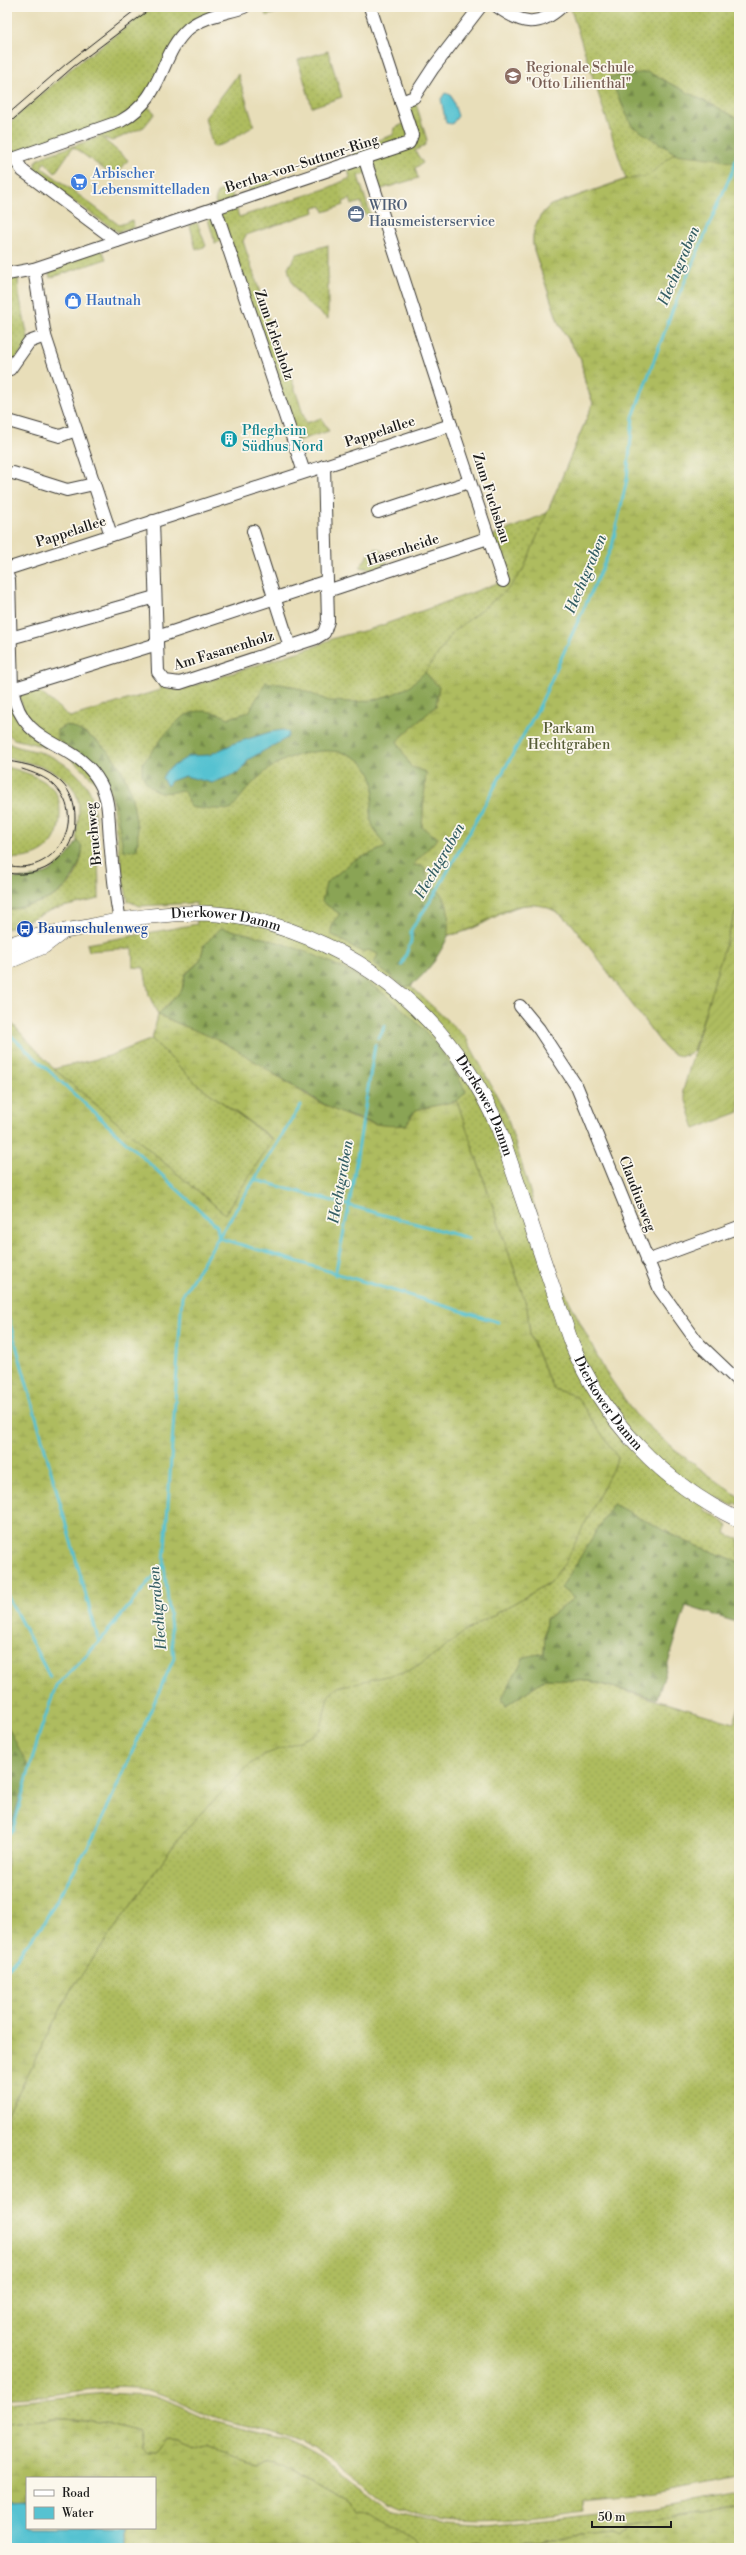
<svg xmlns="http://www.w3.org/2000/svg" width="746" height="2555" font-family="'Libre Bodoni',serif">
<defs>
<pattern id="grass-dots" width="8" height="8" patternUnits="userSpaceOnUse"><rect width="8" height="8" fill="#aebc5e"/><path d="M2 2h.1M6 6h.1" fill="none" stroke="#95a151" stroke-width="1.8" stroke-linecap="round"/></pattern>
<pattern id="forest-firs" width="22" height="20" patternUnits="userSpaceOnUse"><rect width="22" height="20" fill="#8aa455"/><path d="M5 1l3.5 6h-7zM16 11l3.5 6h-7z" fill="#708546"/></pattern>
<pattern id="wetland-marsh" width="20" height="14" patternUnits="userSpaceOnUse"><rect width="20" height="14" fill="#aebc5e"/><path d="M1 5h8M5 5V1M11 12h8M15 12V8" fill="none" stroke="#95a151"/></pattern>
<pattern id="garden-furrows" width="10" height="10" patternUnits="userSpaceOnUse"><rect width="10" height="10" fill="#aebc5e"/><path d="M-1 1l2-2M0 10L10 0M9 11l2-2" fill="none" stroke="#95a151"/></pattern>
</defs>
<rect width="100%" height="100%" fill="#fbf7ec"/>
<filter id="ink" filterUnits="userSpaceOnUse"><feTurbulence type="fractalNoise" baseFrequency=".025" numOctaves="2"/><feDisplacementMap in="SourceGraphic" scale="8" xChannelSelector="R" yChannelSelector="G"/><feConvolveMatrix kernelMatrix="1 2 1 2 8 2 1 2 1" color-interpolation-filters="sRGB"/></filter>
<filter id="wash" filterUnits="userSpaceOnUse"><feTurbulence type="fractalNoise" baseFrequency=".012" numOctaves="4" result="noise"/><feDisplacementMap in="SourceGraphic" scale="16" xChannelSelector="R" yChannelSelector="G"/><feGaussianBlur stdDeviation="0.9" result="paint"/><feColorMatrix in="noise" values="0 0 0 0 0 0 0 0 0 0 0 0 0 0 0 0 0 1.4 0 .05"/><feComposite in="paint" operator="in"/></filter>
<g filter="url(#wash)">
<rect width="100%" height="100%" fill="#e8deb9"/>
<g fill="url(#grass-dots)" stroke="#656c3d">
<path d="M153,7H244L195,24L145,104L155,113L144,127L112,141L101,137L128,160L115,177L73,147L55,173L45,162L41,167L119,225L133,220L134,227L118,232L47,183L34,169L36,161L44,156L99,137L97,130L7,155V125L73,67Z"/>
<path d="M263,7H293L266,16Z"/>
<path d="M570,7H739V902L693,1051L686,1056L671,1053L664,1047L572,924C523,876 495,931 448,935L434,962L411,986L466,1038L506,1113L555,1273L605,1371L635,1414L676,1451L739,1497V1505L735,1503L734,1506L713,1497L704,1509L728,1526L725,1533L739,1539V1562L687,1542L561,1587L574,1598L546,1619L544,1653L506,1706L545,1679L590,1681L734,1723L739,1707V2477L654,2493L583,2500L584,2511C519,2519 448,2532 386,2502C355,2479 324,2450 288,2437C265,2427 239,2426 215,2417C187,2408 167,2391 136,2388C93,2384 51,2399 7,2398V2115L70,1991L176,1842L196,1818L251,1764L210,1700L464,1632L549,1583L576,1396L553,1389L530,1336L527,1307L457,1101L463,1094L204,945L200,961L185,974L182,990L158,1015L149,995L144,968L133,967L132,948L89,951L87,944L197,924L196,903L140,906L128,901L124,884L111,796L35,725L25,713L18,694L35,688L70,717L160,690V684L165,688L180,690L319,645C335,635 356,634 374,628C417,613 460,597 503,581L488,538L547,513L593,403L585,382L581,360L559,324L534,250C530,233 537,216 551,205L626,179Z"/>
<path d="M328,51L342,97L312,107L298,60Z"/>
<path d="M238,74L254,126L226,143L213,147L205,118Z"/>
<path d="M414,97L427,140L425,145L415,151L423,163L415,168L418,178L375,191L369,173L358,176L371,216L365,214L361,202L352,205L350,199L343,202L344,205L324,212L322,206L314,208L315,212L246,235L243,241L283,363L286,362L306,423L321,418L329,431L294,442L225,240L215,243L208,219L213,217L222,222L215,201L217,192L230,188L239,217L328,188L350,178L347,165L355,163L350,149L393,135L394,128L408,122L401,102Z"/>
<path d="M270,175L275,189L252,196L247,183Z"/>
<path d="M197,222L206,246L196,250L190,225Z"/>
<path d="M328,245V319C308,304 292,293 288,267L297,254Z"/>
<path d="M101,246L106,259L50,278L47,264Z"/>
<path d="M18,273L19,294L29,342L7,371V274Z"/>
<path d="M377,548L383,551L388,561L377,571L360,567L371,551Z"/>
<path d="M7,618L8,693L54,749L14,739L7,733Z"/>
<path d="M7,742C19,750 35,749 48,755C64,762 80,774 89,790C97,803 99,877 99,896V899L54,909L7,929V910C44,902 76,896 82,852C82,847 78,846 77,841C75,837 79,817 79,811C80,772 36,764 7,758Z"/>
<path d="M7,767C22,771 39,776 51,787C58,793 60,803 60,812C61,846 39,861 7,858Z"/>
<path d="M152,1039L197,1084L273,1140L225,1214L54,1069L109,1056Z"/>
<path d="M106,2393L147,2395L162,2398L216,2422L286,2439L318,2457L391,2510L448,2523L489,2526L526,2522L655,2508L739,2493V2506L623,2524L624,2528L618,2535L611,2532L549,2539L540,2542L473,2543L470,2548H417L412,2538L355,2511L348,2500L273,2459L265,2457L256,2462L208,2446L194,2451L167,2440L157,2455H148L142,2449L140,2432L106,2423L66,2418L7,2423V2403Z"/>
</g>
<g fill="url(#forest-firs)" stroke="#536038">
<path d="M648,72L739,119V223L676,154L632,126L609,77Z"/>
<path d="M425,672L439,687L436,706L397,741L426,772L422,827L438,838L413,865L424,866C427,888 443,888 447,905C449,912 450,929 448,936C443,950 420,985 405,987L374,964L378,954L368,950L362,952L331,934L332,923L340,914L322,902L326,883L353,861L386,847C381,839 373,830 371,820C369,805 378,790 371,775C356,740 301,749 275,765C257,776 243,793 231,810C217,808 204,810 190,807L184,791L160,793C147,786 139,777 143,762C171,731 182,696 229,718L249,712L266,682L292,686L329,701L351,702L370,701L393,694L409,687Z"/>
<path d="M67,725C110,741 129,771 135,815C137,827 139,837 137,849L131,851L123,850C120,829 114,785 100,770C86,756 73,752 60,741C56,738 57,734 57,730Z"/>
<path d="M77,841L82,847C83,855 80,861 77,868C64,900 37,904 7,910V877C39,883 62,869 77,841Z"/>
<path d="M221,928C326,949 415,992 466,1092L457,1101L416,1110L406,1125L386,1127L337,1112L225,1044L158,1015L182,990L185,975L200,961L204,945Z"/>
<path d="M613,1504L687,1542L739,1562V1623L686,1606L657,1699L590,1681L545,1679L506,1706L502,1698L524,1657L544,1653L546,1619L574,1598L561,1588Z"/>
<path d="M7,1709L30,1768L11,1825L7,1823Z"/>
</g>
<g fill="url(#wetland-marsh)" stroke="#656c3d">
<path d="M673,154L712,158L739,164V902L693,1051C682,1059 674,1056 664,1047L572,924C551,903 527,899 499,913C481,922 469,933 448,935C448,926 450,912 446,903C440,887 427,884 424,866L413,865L438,838L422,827L426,772L411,767L397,741L436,706L439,687L425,672L454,631L508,589L523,570L593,403L585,382L581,360L559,324L534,250C530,233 537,216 551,205L627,179L648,176Z"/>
<path d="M158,1015C180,1025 204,1033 226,1044C279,1072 342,1133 406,1125L416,1110L457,1101L527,1307L530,1336L553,1389L576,1396L618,1458L565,1563L549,1583L464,1632L438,1653L408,1671L338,1687L328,1696L321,1729L312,1736L264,1755L251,1764L196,1818L176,1842L70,1991L7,2115V1830L12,1825L29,1768L7,1725V1018L54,1069L225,1214L273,1139L197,1084L152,1039Z"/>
<path d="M66,2418L106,2423L140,2432L142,2449L148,2455H157L167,2440L194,2451L208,2446L256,2462L265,2457L273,2459L348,2500L355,2511L365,2510L412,2538L417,2548H126V2528H155V2478H27V2500L10,2501L7,2497V2423Z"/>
<path d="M739,2506V2548H470L473,2543L540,2542L549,2539L611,2532L618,2535L624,2528L623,2524Z"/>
</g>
<path fill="url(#garden-furrows)" stroke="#656c3d" d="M739,902V1112L695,1129L683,1091L716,974Z"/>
<g fill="#57c2d1" stroke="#3a6f76">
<path d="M445,93L451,95L458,116L452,124L446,123L441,99Z"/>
<path d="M284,730L289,733L287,738L249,759L240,772L212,783L185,776L171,781L167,786L162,778L167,770L189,756L209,755L235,743L270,732Z"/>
<path d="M7,2497L10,2501L27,2500V2528H126V2548H7Z"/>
</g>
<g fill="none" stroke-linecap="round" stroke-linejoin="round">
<g stroke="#57c2d1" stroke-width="3">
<path d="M402,965L411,941V930L435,894L539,707L612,546L627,479L633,417L673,309L734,167L739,146"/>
<path d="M7,1032L217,1226L219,1238"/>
<path d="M379,1038L385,1026"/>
<path d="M256,1180L468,1238"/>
<path d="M219,1238L498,1322"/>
<path d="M335,1275L349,1206L375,1045"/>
<path d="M7,1313L99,1642"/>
<path d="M7,1595L50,1677"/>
<path d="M7,1836L13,1829L39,1735L56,1686L99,1642L164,1564"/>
<path d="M7,1969L41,1927L97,1831L174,1658L164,1564L182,1296L301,1105"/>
</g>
</g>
</g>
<g filter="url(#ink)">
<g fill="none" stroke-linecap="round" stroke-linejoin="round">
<defs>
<g id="minor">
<path d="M498,7C522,24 538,28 561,7"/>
<path d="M401,102L414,97L433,68L480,7"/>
<path d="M14,158L23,171L117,241"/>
<path d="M7,161L121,121C166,96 158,55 189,28C204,16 227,13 244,7"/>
<path d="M215,208L304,472"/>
<path d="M34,269L45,336L111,535"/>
<path d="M7,274L34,269L409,143L412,135L370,7"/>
<path d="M10,369L29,342L45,336"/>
<path d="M12,422L60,436L76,430"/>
<path d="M451,425L503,581"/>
<path d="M13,473L67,490L94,484"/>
<path d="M378,512L469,482"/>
<path d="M153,521L158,672L165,681L180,683L316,638L324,633L328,621L324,466"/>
<path d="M253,531L290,647"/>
<path d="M7,569L451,425L365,160"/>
<path d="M7,575L9,580L12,689C24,752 74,736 100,783C110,801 108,819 110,839C112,866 115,894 120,921"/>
<path d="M327,591L488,538"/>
<path d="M157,637L327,581"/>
<path d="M7,639L155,597"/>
<path d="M12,689L157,644"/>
<path d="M520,1006L539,1029L577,1087L660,1290L698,1343L739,1382"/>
<path d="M647,1261L739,1227"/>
</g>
<g id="tertiary">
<path id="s1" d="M7,946C35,934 63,932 92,926C127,918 166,913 203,913C232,914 263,921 291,931C387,965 459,1036 499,1129L571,1342C603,1420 662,1483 739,1520"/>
<path d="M7,962L44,946L61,933"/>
</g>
</defs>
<use href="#minor" stroke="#3b3934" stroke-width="14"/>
<use href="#tertiary" stroke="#3b3934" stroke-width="16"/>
<use href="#minor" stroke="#fff" stroke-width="12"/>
<use href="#tertiary" stroke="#fff" stroke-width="15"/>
<g stroke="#1c1c1c" stroke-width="1">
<path d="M7,115L66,64L139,7"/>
<path d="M7,125L73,67L153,7"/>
<path d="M7,761C27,764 47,768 62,783C71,792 75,805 75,817C76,855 44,880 7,873"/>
<path d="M7,865C53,878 89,821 55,786C46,777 34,773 22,769"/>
</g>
</g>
</g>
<defs>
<symbol id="school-disc" viewBox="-11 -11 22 22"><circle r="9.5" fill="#8d6e63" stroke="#fbf7ec"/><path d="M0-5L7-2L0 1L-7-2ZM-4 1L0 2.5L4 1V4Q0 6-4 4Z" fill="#fff"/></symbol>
<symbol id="supermarket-disc" viewBox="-11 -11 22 22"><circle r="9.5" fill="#3f7fe0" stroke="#fbf7ec"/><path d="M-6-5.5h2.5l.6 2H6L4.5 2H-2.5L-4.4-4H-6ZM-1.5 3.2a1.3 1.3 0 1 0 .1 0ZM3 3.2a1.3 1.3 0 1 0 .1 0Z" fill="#fff"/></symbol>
<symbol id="office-disc" viewBox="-11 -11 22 22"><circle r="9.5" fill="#5c6f8a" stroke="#fbf7ec"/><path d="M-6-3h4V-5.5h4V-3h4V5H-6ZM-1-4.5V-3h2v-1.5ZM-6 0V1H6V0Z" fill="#fff"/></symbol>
<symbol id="shop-disc" viewBox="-11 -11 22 22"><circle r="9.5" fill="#3f7fe0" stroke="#fbf7ec"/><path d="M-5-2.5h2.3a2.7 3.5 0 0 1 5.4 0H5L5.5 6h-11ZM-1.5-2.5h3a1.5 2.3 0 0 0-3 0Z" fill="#fff"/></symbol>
<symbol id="building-disc" viewBox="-11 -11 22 22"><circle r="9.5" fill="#0f9aa8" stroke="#fbf7ec"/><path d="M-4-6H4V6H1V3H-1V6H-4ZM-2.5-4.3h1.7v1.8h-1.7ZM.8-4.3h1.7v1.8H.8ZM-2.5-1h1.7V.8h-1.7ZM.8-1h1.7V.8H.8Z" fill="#fff"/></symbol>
<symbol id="bus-disc" viewBox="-11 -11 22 22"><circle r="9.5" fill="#1a4fb4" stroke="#fbf7ec"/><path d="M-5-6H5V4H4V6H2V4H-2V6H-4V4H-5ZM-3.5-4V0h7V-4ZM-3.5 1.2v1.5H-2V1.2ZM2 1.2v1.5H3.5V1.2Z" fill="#fff"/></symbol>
</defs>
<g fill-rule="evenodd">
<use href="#school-disc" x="503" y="66" width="20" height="20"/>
<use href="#supermarket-disc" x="69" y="172" width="20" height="20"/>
<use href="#office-disc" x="346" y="204" width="20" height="20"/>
<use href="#shop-disc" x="63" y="291" width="20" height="20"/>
<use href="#building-disc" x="219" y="429" width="20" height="20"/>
<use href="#bus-disc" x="15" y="919" width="20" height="20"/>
</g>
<g text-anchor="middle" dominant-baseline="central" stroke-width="3.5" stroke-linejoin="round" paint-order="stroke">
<g font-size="14" fill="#785e54" stroke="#fbf7ec" text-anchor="start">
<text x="526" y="68">Regionale Schule<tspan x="526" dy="16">"Otto Lilienthal"</tspan></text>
</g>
<g font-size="14" fill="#1c1c1c" stroke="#fbf7ec">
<text transform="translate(302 164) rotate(-18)">Bertha-von-Suttner-Ring</text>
<text transform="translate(274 335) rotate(71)">Zum Erlenholz</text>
<text transform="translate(380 432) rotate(-18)">Pappelallee</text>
<text transform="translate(491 498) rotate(72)">Zum Fuchsbau</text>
<text transform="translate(71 532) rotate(-18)">Pappelallee</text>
<text transform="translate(403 550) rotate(-18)">Hasenheide</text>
<text transform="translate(224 651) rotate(-17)">Am Fasanenholz</text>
<text transform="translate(94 834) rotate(-96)">Bruchweg</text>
<text stroke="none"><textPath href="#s1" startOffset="223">Dierkower Damm</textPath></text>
<text stroke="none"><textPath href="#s1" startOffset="558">Dierkower Damm</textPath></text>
<text transform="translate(637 1194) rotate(69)">Claudiusweg</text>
<text stroke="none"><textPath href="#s1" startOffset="882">Dierkower Damm</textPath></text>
</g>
<g font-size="14" fill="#366cbe" stroke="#fbf7ec" text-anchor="start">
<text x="92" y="174">Arbischer<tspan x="92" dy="16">Lebensmittelladen</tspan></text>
<text x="86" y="301">Hautnah</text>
</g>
<g font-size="14" fill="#4e5e75" stroke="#fbf7ec" text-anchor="start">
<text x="369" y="206">WIRO<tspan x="369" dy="16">Hausmeisterservice</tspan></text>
</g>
<g font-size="14" fill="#0d838f" stroke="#fbf7ec" text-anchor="start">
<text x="242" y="431">Pflegheim<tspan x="242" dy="16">Südhus Nord</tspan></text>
</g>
<g font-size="14" fill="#565c36" stroke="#fbf7ec">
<text x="569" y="729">Park am<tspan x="569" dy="16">Hechtgraben</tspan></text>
</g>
<g font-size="14" fill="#164399" stroke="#fbf7ec" text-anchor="start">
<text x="38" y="929">Baumschulenweg</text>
</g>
<g font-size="15" font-style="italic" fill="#345e64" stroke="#fbf7ec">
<text transform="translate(679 266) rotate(-67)">Hechtgraben</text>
<text transform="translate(586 574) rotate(-67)">Hechtgraben</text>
<text transform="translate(440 861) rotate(-60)">Hechtgraben</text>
<text transform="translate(341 1182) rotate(-80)">Hechtgraben</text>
<text transform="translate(158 1608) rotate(-95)">Hechtgraben</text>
</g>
</g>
<rect width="746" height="2555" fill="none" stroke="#fbf7ec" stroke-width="24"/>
<rect x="26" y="2477" width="130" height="52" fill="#fbf7ec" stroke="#a29f99"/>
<rect x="34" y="2490" width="20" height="6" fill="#ffffff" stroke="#a29f99"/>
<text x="62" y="2497" font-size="12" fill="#1c1c1c">Road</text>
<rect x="34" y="2507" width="20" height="12" fill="#57c2d1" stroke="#a29f99"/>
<text x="62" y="2517" font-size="12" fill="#1c1c1c">Water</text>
<path d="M592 2521v6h79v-6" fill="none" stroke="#1c1c1c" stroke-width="2"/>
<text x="598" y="2521" font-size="12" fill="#1c1c1c" stroke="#fbf7ec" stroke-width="3" paint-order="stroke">50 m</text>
</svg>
